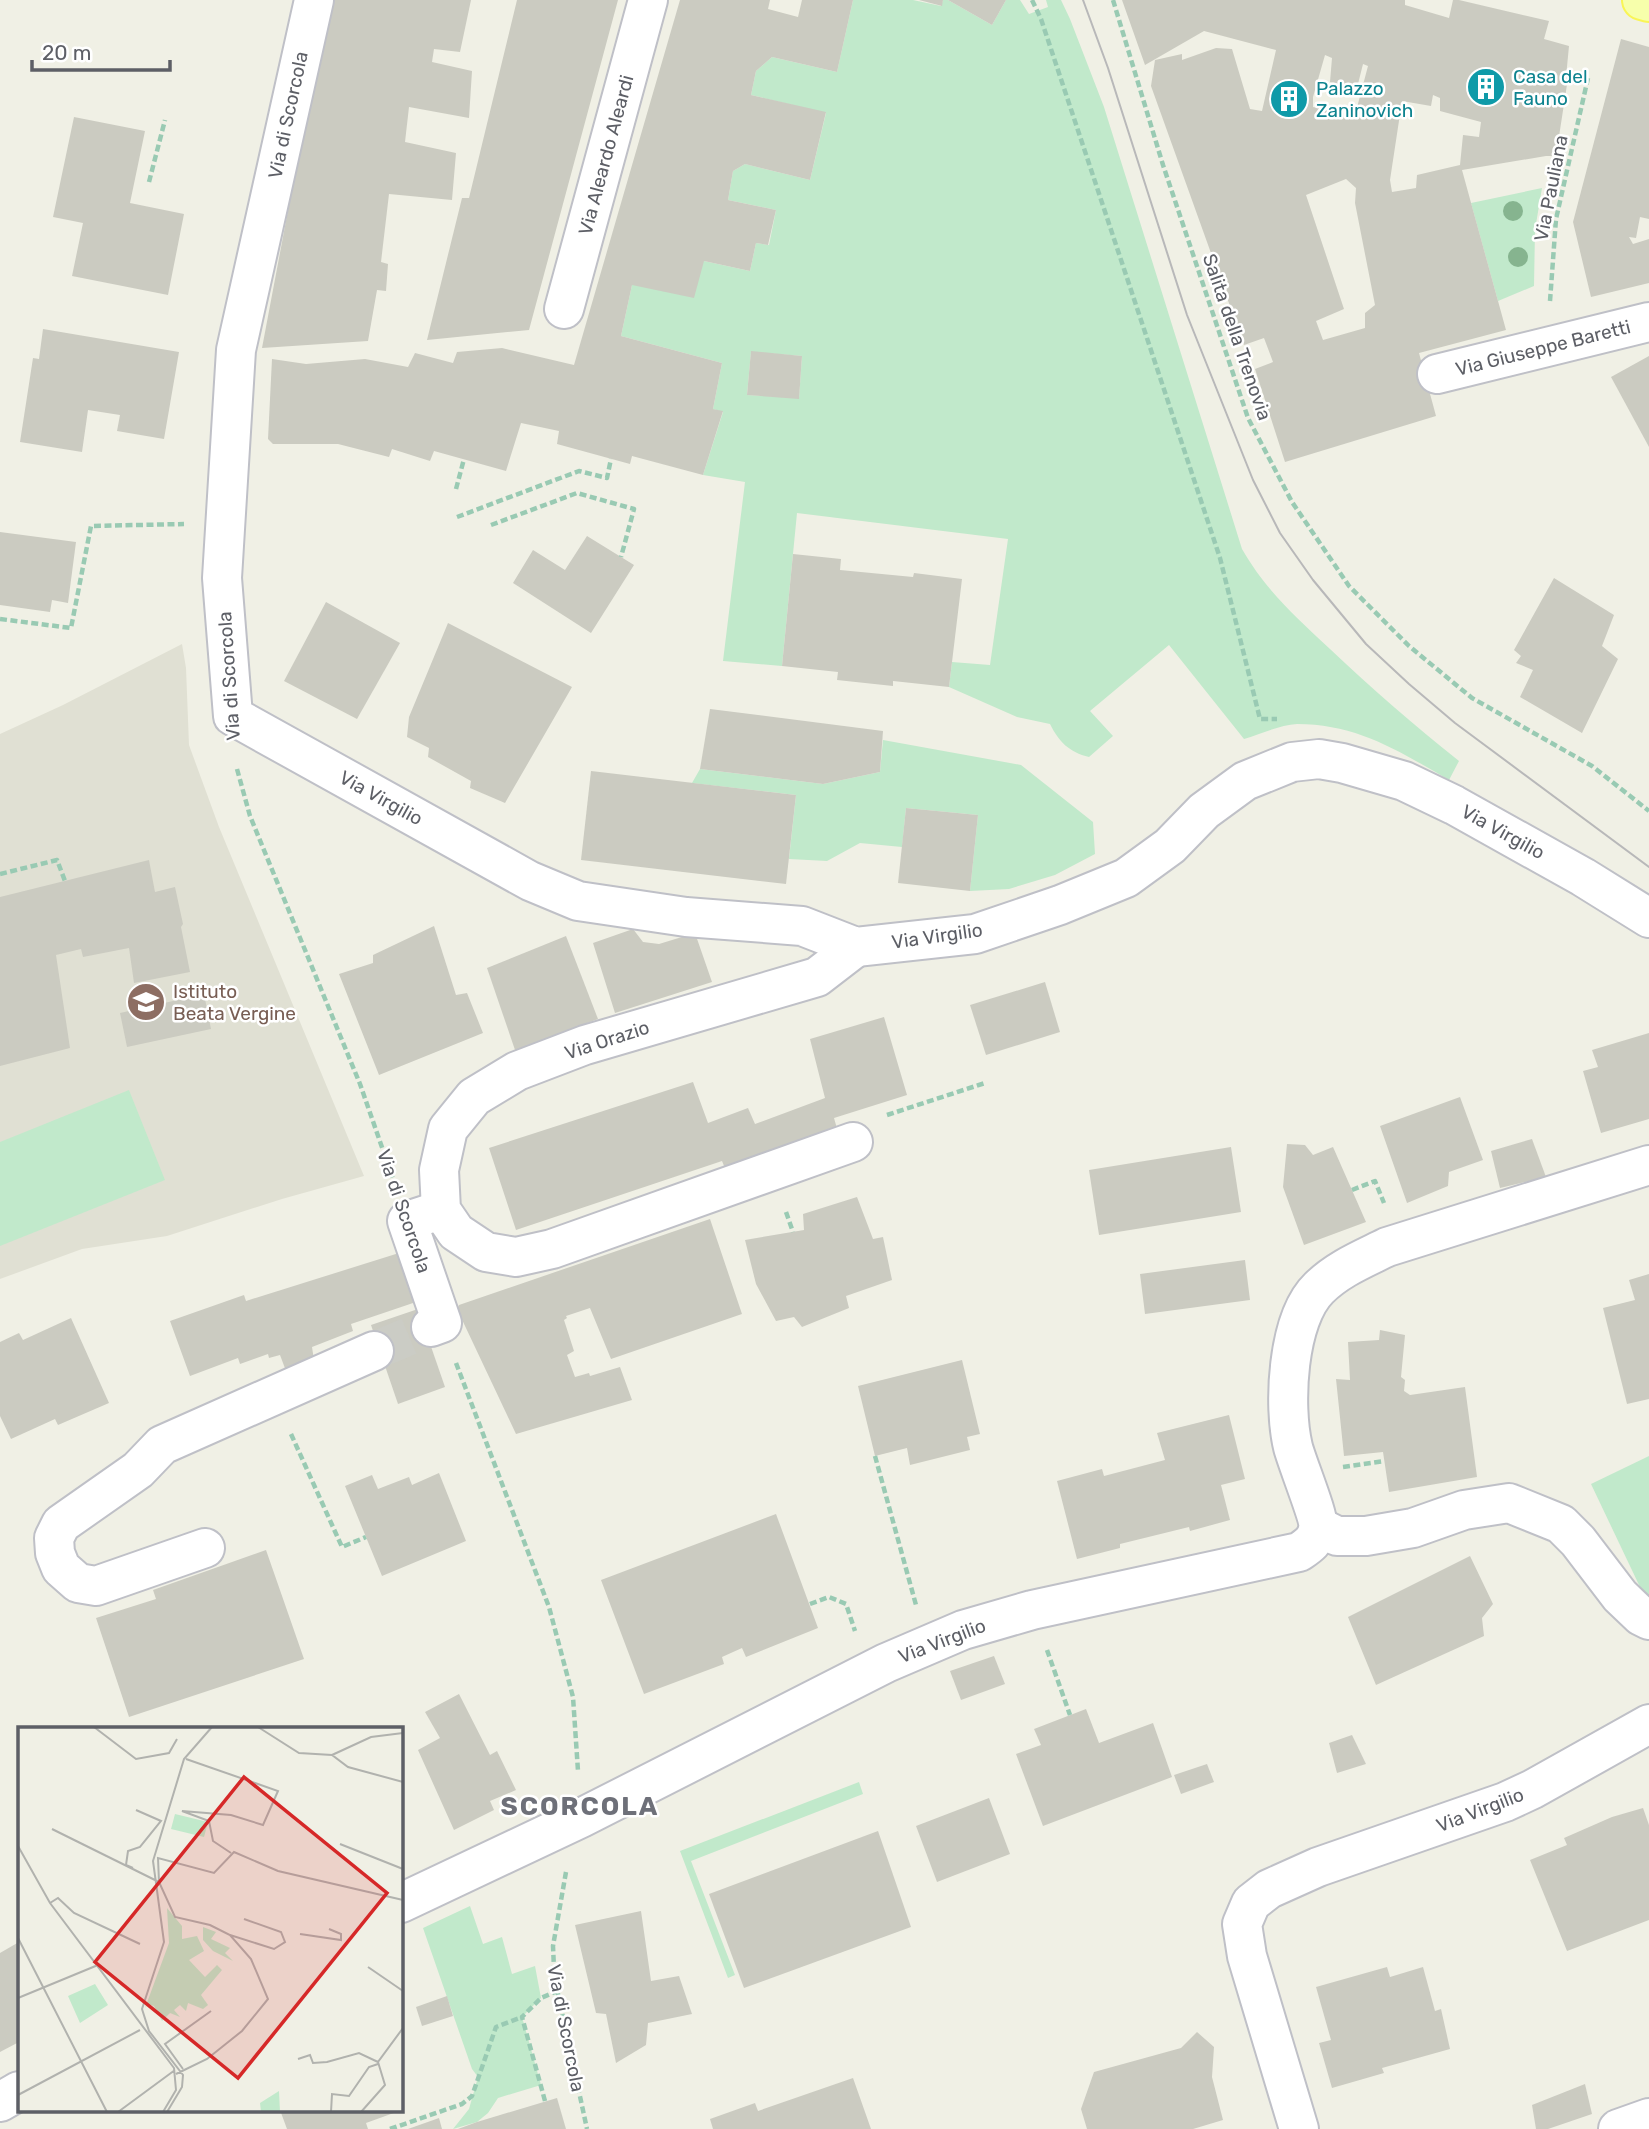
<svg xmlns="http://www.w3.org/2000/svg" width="1649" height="2129" font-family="Rubik,sans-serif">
<rect width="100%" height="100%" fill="#f0f0e5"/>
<path fill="#e0e0d3" d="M182,644L186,668L189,745L219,827L364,1176L282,1199L167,1236L82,1249L0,1279V734L63,705Z"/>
<g fill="#c1e9cb" fill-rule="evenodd">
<path d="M853,0H913L941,6L943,0H948L992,25L1006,0H1020L1029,14L1048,7L1046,0H1061L1070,19L1104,107L1242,549C1267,592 1295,616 1330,649C1372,689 1414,725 1459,761L1449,780C1399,751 1357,724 1297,724C1280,725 1260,734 1244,739L1169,645L1090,711L1113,736L1089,757C1069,752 1059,742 1050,724L1017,717L949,687L952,662L990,665L1008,539L797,513L782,666L723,661L745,482L703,475L723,412L713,409L722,363L621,336L632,285L704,261L750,271L756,243L769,245L776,210L728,200L733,171L745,164L810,180L826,113L751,95L756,71L772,57L837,72ZM751,352L802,356L799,398L747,395Z"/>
<path d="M1542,188L1535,230L1534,286L1498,301L1471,203Z"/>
<path d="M883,740L1021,765L1093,822L1095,854L1055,875L1009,889L970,891L978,815L906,808L902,847L860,843L827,861L789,859L796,795L692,783L700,769L823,784L880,772Z"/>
<path d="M129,1090L165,1180L0,1246V1142Z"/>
<path d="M1649,1456V1606L1591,1484Z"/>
<path d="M859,1782L863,1794L691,1861L735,1975L728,1978L680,1851Z"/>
<path d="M470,1906L483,1944L502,1937L512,1974L535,1966L541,1998L522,2017L541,2085L498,2098L488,2113L477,2122L453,2129L469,2109L478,2077L472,2069L423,1928Z"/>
</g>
<g fill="#cbcbc1" fill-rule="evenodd">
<path d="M333,0H471L460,52L434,49L432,62L472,71L469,118L409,107L405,142L456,153L452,200L389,194L381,262L388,264L386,291L377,290L368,341L262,348L293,184Z"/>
<path d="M517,0H618L529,330L427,340L462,198H469Z"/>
<path d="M680,0H770L768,9L798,17L802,0H853L837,72L772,57L756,71L751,95L826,112L810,180L745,164L733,171L728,200L776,210L768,245L756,243L750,271L704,261L694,298L632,285L621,336L722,363L713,409L723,411L703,475L632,456L630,464L557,444L559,431L521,423L506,471L434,451L430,461L392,449L389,457L338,444H273L268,439L272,359L306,364L365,359L408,367L415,353L453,363L457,352L502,348L574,365Z"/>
<path d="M919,0H943L942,6Z"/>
<path d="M948,0H1006L992,25Z"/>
<path d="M1122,0H1405V5L1449,18L1453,0H1459L1549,21L1544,39L1569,46L1566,77L1568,78L1556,156H1546L1462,170L1506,330L1419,353L1436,416L1285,462L1255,369L1273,362L1264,338L1244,345L1151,86L1155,60L1182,54V60L1216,48L1232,49L1250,109L1262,111L1276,50L1204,31L1145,65ZM1325,55L1332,58L1330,82L1357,88L1363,64L1368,66L1355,115L1313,107V97ZM1433,95L1440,98V111L1481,122L1479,137L1463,135L1460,165L1417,175L1416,188L1392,192L1390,180L1402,101L1431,106ZM1346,179L1356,188L1355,203L1375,305L1365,313V328L1323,340L1316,321L1344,309L1306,195Z"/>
<path d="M1621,39L1649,47V219L1640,217L1636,238L1629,237L1633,244L1649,239V283L1591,297L1573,222Z"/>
<path d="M74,117L145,131L130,203L184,214L168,295L72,276L83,223L53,217Z"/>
<path d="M43,329L179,352L164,439L117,431L120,415L88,410L82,452L20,442L33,358L39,359Z"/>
<path d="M751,351L802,356L799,399L747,395Z"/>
<path d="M1649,356V447L1611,377Z"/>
<path d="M0,532L76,542L68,603L52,600L50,612L0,605Z"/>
<path d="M587,536L634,565L591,633L513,583L533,550L565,570Z"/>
<path d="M793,554L841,559L840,570L913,577L914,573L962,579L949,687L893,681V686L837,680L838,672L782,666Z"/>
<path d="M1554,578L1614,615L1602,646L1618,659L1582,733L1520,697L1533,670L1516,663L1521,656L1514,650Z"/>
<path d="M326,602L400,643L357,719L284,681Z"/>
<path d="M448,623L572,687L505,803L470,788L471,781L428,757L429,748L407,737L409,717Z"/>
<path d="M710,709L883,731L880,772L823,784L700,769Z"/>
<path d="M591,771L796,795L786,884L581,860Z"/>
<path d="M906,808L978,815L970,891L898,883Z"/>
<path d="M149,860L155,892L175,887L183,924L181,927L190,972L134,983L129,948L83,957L81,949L56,955L70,1048L0,1066V897Z"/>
<path d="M434,926L456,995L467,993L483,1033L379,1075L339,974L373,963V955Z"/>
<path d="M633,929L643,942L659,944L695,933L712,982L615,1013L593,943Z"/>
<path d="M566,936L598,1019L515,1050L487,968Z"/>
<path d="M1045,982L1060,1032L986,1055L970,1005Z"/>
<path d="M204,994L211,1029L127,1047L120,1013Z"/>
<path d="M884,1017L907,1095L834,1118L838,1132L727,1173L722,1161L516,1230L489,1148L693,1082L708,1123L748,1108L755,1124L825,1098L810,1039Z"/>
<path d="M1649,1033V1119L1601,1133L1583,1071L1598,1067L1592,1050Z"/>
<path d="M1460,1097L1483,1160L1449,1172L1448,1186L1407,1203L1380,1126Z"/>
<path d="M1532,1139L1546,1177L1500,1188L1491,1151Z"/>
<path d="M1287,1144L1305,1145L1313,1155L1333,1147L1366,1222L1304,1245L1283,1187Z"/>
<path d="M1231,1147L1241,1212L1099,1235L1089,1170Z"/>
<path d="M857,1197L873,1239L883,1237L892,1280L846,1296L849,1308L802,1327L794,1317L776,1321L756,1284L745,1240L804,1230L803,1214Z"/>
<path d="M710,1219L742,1314L611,1359L590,1308L566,1316L567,1318L564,1320L574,1351L567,1355L575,1377L589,1373L590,1376L620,1367L632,1400L516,1434L457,1309L459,1305Z"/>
<path d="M399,1253L416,1302L351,1324L353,1331L312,1347L314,1360L286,1371L280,1355L269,1358L268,1354L240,1364L238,1358L190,1376L170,1321L244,1295L246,1301Z"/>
<path d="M1245,1260L1250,1300L1145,1314L1140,1274Z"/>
<path d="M1649,1274V1399L1627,1404L1603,1308L1635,1300L1629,1280Z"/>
<path d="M418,1309L445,1387L398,1404L371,1325Z"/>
<path d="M71,1318L109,1403L58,1425L55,1419L11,1439L0,1416V1342L19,1333L23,1340Z"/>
<path d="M1380,1330L1405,1335L1401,1377L1405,1380L1404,1391L1410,1395L1465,1387L1477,1477L1389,1492L1383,1452L1344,1456L1336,1379L1350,1380L1348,1342L1379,1340Z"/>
<path d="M962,1360L980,1434L967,1437L970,1450L910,1465L907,1448L875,1456L858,1386Z"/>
<path d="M1229,1415L1245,1479L1221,1485L1230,1520L1190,1531L1189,1527L1120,1544V1548L1077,1559L1057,1481L1102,1469L1104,1476L1165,1460L1157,1433Z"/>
<path d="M439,1473L466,1541L382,1576L345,1486L372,1475L378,1489L409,1477L412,1485Z"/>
<path d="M776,1514L818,1628L746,1657L742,1648L722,1657L724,1664L644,1694L601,1580Z"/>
<path d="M266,1550L304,1659L129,1717L96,1618L156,1599L153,1590Z"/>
<path d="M1470,1556L1493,1604L1482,1618L1484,1636L1376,1685L1348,1617Z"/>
<path d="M994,1656L1005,1684L961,1700L950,1671Z"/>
<path d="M459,1694L490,1755L497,1751L516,1790L490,1801L494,1810L454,1830L418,1750L440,1738L425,1712Z"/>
<path d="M1086,1709L1099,1743L1153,1723L1172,1777L1043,1826L1016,1754L1041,1745L1034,1729Z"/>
<path d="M1352,1735L1366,1764L1337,1773L1329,1743Z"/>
<path d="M1207,1764L1214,1782L1181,1794L1174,1775Z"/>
<path d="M989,1798L1010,1854L937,1882L916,1826Z"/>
<path d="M1643,1808L1649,1825V1920L1567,1951L1530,1860L1567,1845L1564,1838L1612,1817Z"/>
<path d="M878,1831L911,1927L744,1988L709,1894Z"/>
<path d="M641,1911L651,1981L679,1976L692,2014L648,2023L646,2045L616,2063L606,2014L596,2013L575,1925Z"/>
<path d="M19,1942V2042L0,2052V1953Z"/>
<path d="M1387,1967L1390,1977L1423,1967L1435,2011L1441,2009L1450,2049L1382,2068L1384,2073L1332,2088L1319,2043L1331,2040L1316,1987Z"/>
<path d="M447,1996L453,2016L422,2026L416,2007Z"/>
<path d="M1197,2032L1214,2047L1212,2077L1223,2120L1193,2129H1087L1081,2109L1094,2072L1181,2048Z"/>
<path d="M853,2078L871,2129H713L710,2119L755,2103L758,2111Z"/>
<path d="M1585,2084L1592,2114L1548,2129H1536L1532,2105Z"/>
<path d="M557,2098L566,2129H458L477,2122Z"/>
<path d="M280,2110H402L366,2123L368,2129H287Z"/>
<path d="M439,2118L442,2129H408Z"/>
</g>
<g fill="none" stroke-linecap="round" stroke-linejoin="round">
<path stroke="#cbccc5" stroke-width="38" stroke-dasharray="38 19" stroke-linecap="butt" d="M374,1351L431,1327"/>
<defs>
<g id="minor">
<path d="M314,0L236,350L222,578L233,716L530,881L578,901L686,917L802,926L856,947L975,934L1060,905L1126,878L1170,846L1204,811L1245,781L1292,762L1319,759L1342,763L1404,781L1454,805L1583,877L1649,918"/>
<path d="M564,309L648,0"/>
<path d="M1437,374L1649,322"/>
<path d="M853,1142L552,1249L516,1257L486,1252L456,1232L441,1210L439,1170L448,1129L474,1097L517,1071L585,1045L817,977L856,947"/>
<path d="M431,1327L442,1323L407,1221L441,1210"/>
<path d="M1319,1527L1337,1536H1366L1413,1528L1464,1510L1509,1503L1561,1524L1578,1541L1620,1596L1641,1616L1649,1620"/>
<path d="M205,1548L96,1586L78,1583L61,1568L55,1553L54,1538L61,1524L138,1470L162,1445L374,1351"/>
<path d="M401,1903L581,1818L886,1663L963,1630L1032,1610L1299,1552C1308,1546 1316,1541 1318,1529C1320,1518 1297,1463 1293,1447C1283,1406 1287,1319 1319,1288C1338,1269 1363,1259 1387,1247L1649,1165"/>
<path d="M0,2102L19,2091"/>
<path d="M1299,2129L1247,1956L1242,1924L1251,1903L1269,1889L1318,1867L1505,1802L1533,1789L1649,1724"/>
<path d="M1618,2129L1649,2118"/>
</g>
<path id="major" d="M1642,0L1649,2"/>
</defs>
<use href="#minor" stroke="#bfc0c7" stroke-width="42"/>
<use href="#major" stroke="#f9f556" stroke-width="42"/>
<g stroke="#99cab3" stroke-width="4.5" stroke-dasharray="7 3.5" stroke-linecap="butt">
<path d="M1032,0L1041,19L1220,558L1260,719H1277"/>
<path d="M1113,0L1163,165L1248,418L1292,502L1349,586L1409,646L1472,698L1592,766L1649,811"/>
<path d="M149,182L165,120"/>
<path d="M1550,301L1556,219L1588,78"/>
<path d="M456,489L464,459"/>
<path d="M457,517L579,471L607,478L611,459"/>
<path d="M491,525L577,493L634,509L621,557"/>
<path d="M0,619L71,628L91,526L184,524"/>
<path d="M237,769L250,816L360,1084L393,1179"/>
<path d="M0,874L57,860L65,881"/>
<path d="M887,1115L985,1083"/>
<path d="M1352,1190L1375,1181L1384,1203"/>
<path d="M786,1212L793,1232"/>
<path d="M456,1363L549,1607L573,1697L578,1771"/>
<path d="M291,1434L342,1547L366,1537"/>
<path d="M875,1456L916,1605"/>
<path d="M1343,1467L1384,1461"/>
<path d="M810,1604L829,1597L846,1604L855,1631"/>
<path d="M1047,1650L1070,1715"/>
<path d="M566,1872L553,1946L555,1992V1980L587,2129"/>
<path d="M545,2101L522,2017L541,1998L555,1992"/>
<path d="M390,2129L462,2104L472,2096L496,2027L522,2017"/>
</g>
<use href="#minor" stroke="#fff" stroke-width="38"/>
<use href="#major" stroke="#f7ffab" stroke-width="38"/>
<path stroke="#b8b8b9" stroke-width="2" d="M1083,0L1108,68L1187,315L1253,480L1280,533L1313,580L1366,644L1409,684L1455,723L1649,867"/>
</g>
<g fill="#86b48f">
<circle cx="1513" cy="211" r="10"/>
<circle cx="1518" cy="257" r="10"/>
</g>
<defs>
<symbol id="building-disc" viewBox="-11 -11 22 22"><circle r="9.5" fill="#0f9aa8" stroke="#fff"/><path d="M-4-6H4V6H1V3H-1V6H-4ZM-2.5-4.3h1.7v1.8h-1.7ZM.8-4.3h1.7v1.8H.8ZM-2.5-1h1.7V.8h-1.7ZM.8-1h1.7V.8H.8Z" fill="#fff"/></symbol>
<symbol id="school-disc" viewBox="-11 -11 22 22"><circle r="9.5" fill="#8d6e63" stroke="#fff"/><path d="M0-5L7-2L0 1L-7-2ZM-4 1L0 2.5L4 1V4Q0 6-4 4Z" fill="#fff"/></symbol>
</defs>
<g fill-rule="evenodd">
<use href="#building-disc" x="1464" y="65" width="44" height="44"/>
<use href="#building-disc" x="1267" y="77" width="44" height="44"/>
<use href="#school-disc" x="124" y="980" width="44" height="44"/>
</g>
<g text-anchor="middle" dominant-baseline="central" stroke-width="5" stroke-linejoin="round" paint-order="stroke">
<g font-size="19" fill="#0d838f" stroke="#fff" text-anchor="start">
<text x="1513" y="76">Casa del<tspan x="1513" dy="22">Fauno</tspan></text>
<text x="1316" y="88">Palazzo<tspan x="1316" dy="22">Zaninovich</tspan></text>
</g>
<g font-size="19" fill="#5d5f66" stroke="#fff">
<text transform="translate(288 115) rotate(-78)">Via di Scorcola</text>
<text transform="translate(606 155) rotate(-75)">Via Aleardo Aleardi</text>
<text transform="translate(1551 188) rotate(-79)">Via Pauliana</text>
<text transform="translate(1237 337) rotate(71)">Salita della Trenovia</text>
<text transform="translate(1543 348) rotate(-14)">Via Giuseppe Baretti</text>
<text transform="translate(229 676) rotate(-94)">Via di Scorcola</text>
<text transform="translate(381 798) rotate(29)">Via Virgilio</text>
<text transform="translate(1503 832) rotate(29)">Via Virgilio</text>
<text transform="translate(937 936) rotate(-8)">Via Virgilio</text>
<text transform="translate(607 1040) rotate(-18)">Via Orazio</text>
<text transform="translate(404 1211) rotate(71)">Via di Scorcola</text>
<text transform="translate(942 1641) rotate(-21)">Via Virgilio</text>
<text transform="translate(1480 1810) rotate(-21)">Via Virgilio</text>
<text transform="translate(566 2028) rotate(79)">Via di Scorcola</text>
</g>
<g font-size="19" fill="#785e54" stroke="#fff" text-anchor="start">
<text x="173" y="991">Istituto<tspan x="173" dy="22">Beata Vergine</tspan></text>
</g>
<g font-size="26" font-weight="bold" letter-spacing="2" fill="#6e7079" stroke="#fff">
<text x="580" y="1806">SCORCOLA</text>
</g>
</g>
<g transform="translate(18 1727)">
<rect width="385" height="385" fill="#f0f0e5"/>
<path d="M157,87L190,95L186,110L153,102ZM149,181L164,199V212L179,209L186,224L171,233L187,250L199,238L204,243L183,268L190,278L185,282L170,276L168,284L162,278L156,283L162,290L152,286L144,294L136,279L130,277L127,281L151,216ZM185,200L198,205L193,212L212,221L207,226L215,234L195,224L185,213ZM77,257L90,278L62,296L50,269ZM261,364L262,385H243L242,376Z" fill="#c1e9cb"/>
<path fill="none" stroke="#b1b2ae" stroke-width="2" d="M76,0L118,32L151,26L159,12M240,0L281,26L314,28L330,40L385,55M314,28L353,10L385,6M168,32L260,64L245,98L213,88L164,84L191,94L195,114L213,126M34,102L141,155M322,117L385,142M0,119L32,176L156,341L158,363L145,385M115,141L108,138L110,124L122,120L143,94L118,83M32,176L40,171L56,186L122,217M282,207L323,213V207L311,202M212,208L256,222L267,215L263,205L226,192M0,211L89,385M350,240L385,264M0,271L80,238M280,332L292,328L295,336L309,335L341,326L360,335M165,342L147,317L193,284M158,347L189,332L224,304L250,272L233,232L212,208L192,198L157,190L141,155L140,131L196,146L216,125L260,144L385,173M0,368L122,303M100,385L157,343M149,385L164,360L165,348L131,304L124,282L146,215L135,134L166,32L194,0M313,385L314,367L331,369L351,340L360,337M343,385L367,358L360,335L385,301"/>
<path fill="#d62828" fill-opacity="0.15" stroke="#d62828" stroke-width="3.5" d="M226,50L369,166L220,351L77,235Z"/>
<rect width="385" height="385" fill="none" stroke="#5d5f66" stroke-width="3.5"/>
</g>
<path d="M32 60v10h138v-10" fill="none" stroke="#5d5f66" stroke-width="3.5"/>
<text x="42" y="60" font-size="21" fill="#5d5f66" stroke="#ffffff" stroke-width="5" paint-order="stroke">20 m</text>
</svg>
